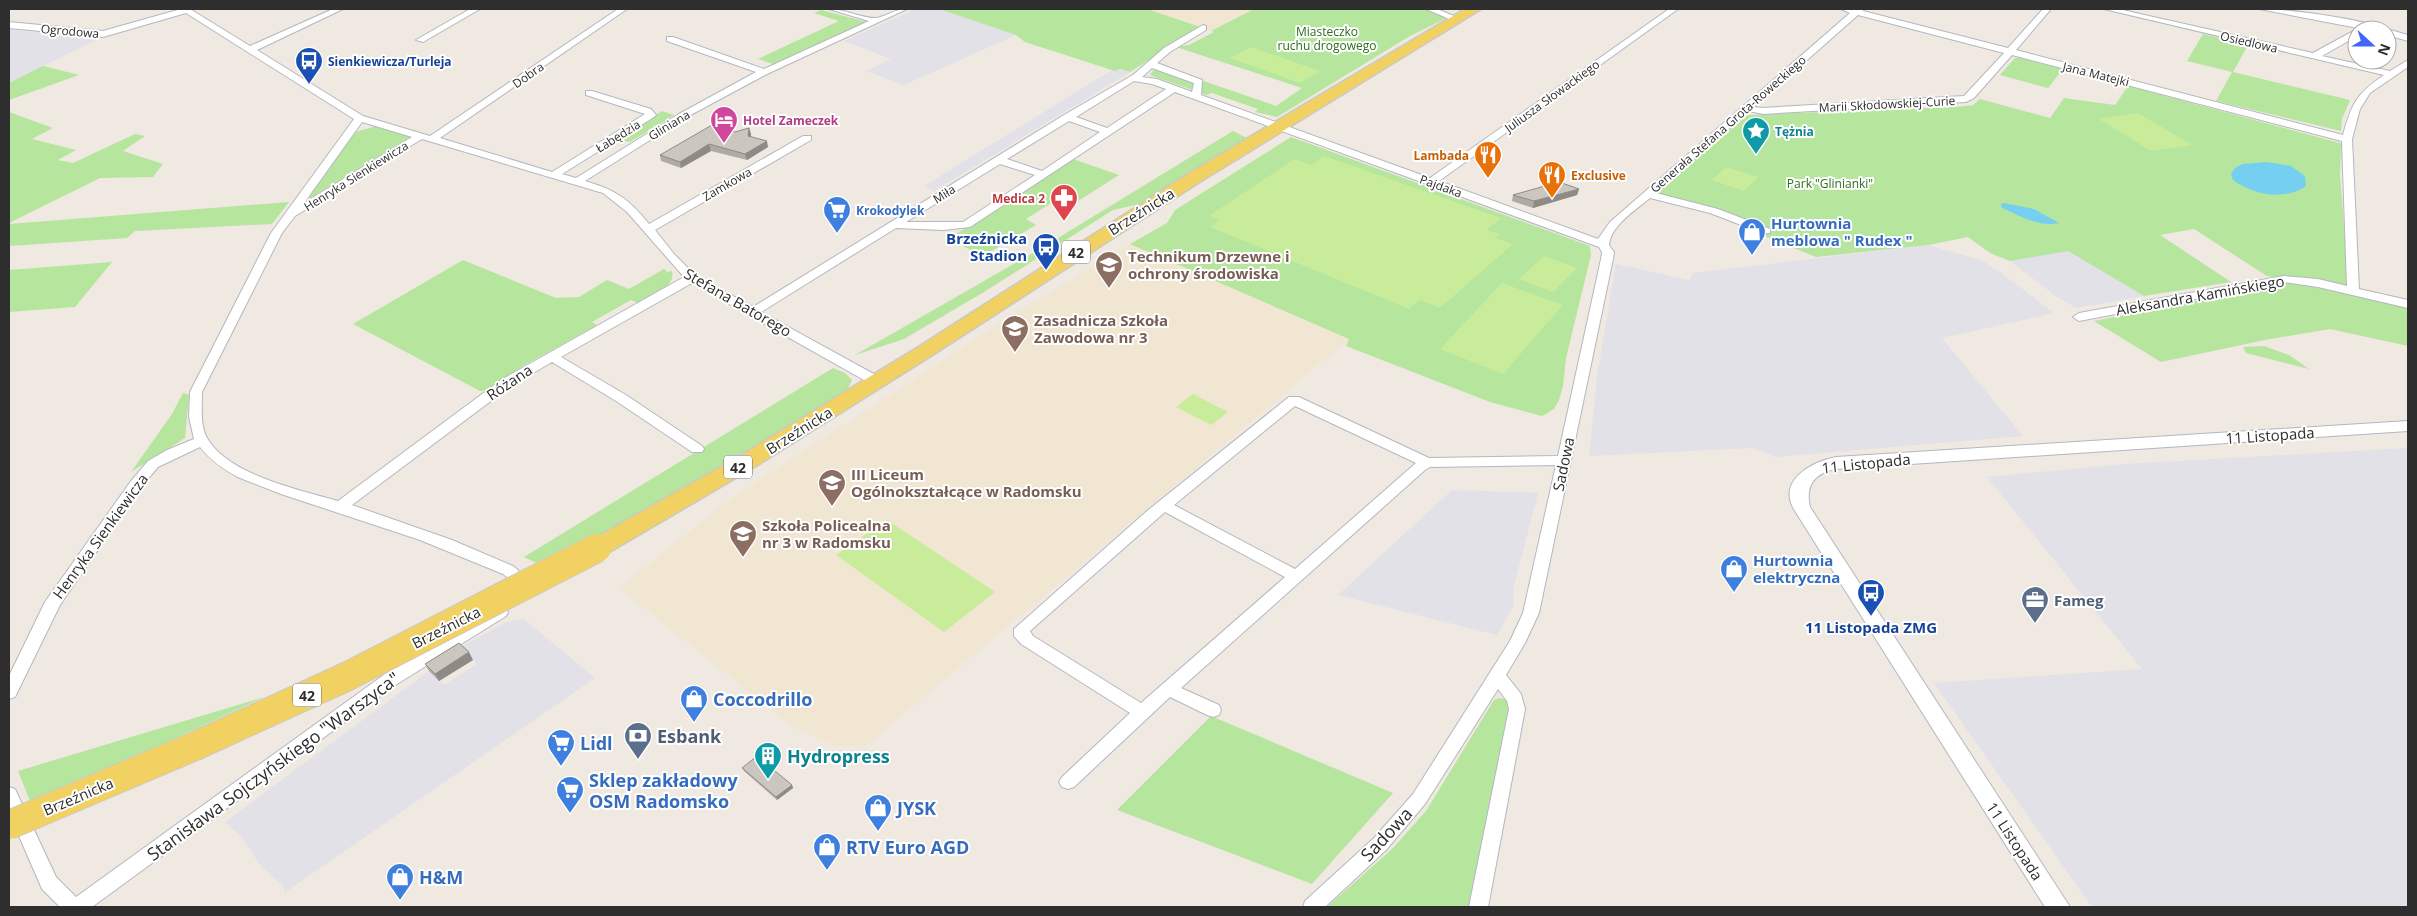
<svg xmlns="http://www.w3.org/2000/svg" width="2417" height="916" font-family="'Open Sans',sans-serif">
<rect width="100%" height="100%" fill="#efe9e1"/>
<g fill="#e3e1e8">
<path d="M916,9H939L1016,35L904,85L866,71L891,59L844,41Z"/>
<path d="M9,30L100,38L9,83Z"/>
<path d="M1120,69L1130,72L934,191L924,186L1112,70Z"/>
<path d="M1928,245L1981,260L2000,272L2054,313L1942,338L2023,436L1776,457L1752,448L1589,456L1597,376L1616,264L1689,280L1693,273Z"/>
<path d="M2066,250L2144,296L2076,308L2057,297L2010,261Z"/>
<path d="M2408,448V907H2092L1934,683L2142,669L1987,477L2125,464Z"/>
<path d="M1452,490L1538,493L1514,586L1513,607L1497,635L1338,595Z"/>
<path d="M524,619L595,678L284,893V887L260,865L241,836L225,822L429,671L444,685L477,664L463,650V646L506,622Z"/>
</g>
<g fill="#f0e6d1">
<path d="M1147,9H1254L1211,31Z"/>
<path d="M1130,244L1349,339L864,747L836,746L794,728L619,588L730,499L1010,317Z"/>
</g>
<g fill="#b6e59e">
<path d="M939,9H1147L1200,27L1130,72L1120,69L1115,71L1025,42L1016,35Z"/>
<path d="M1254,9H1423L1441,15L1445,19L1410,36L1277,117L1255,112L1258,109L1212,93L1207,95L1150,75L1157,65L1276,106L1302,88L1176,47L1189,45L1214,32L1211,31Z"/>
<path d="M821,10L867,22L773,64L758,59L839,21L814,13Z"/>
<path d="M2203,34L2248,45L2233,72L2350,100L2342,119L2341,131L2216,101L2232,72L2187,61Z"/>
<path d="M2015,58H2021L2063,69L2048,88L2000,75Z"/>
<path d="M43,66L79,75L9,100V83Z"/>
<path d="M2128,86L2347,145L2341,148L2340,175L2349,287L2267,276L2194,229L2160,235L2231,282L2144,296L2068,251L2010,261L1990,253L1968,237L1928,245L1816,257L1764,236L1769,229L1653,194L1748,115L1956,107L1973,105L1980,99L2050,118L2064,98L2115,105Z"/>
<path d="M662,111L674,115L630,142L618,140Z"/>
<path d="M9,112L53,128L32,139L76,150L58,160L73,163L135,134L145,136L123,151L163,164L153,177L100,178L9,223Z"/>
<path d="M377,126L410,137L307,200L355,132Z"/>
<path d="M1233,131L1249,139L1140,204L1113,210L984,292L904,339L855,355L1040,249Z"/>
<path d="M1291,137L1590,246L1591,255L1566,358L1563,386L1559,400L1554,409L1542,416L1490,402L1346,346L1349,339L1130,244L1167,223L1175,210Z"/>
<path d="M1073,159L1119,175L1078,201L1064,195L1026,219L1036,225L983,256L948,239Z"/>
<path d="M289,202L272,224L135,231L127,238L9,246V224Z"/>
<path d="M463,260L556,298L579,297L607,280L629,289L664,269L667,272L672,271C676,288 650,296 638,303L631,300L592,322L597,325L523,366L488,391H480L353,324Z"/>
<path d="M112,262L75,307L9,312V270Z"/>
<path d="M2288,282L2320,286L2408,306V346L2330,329L2265,340L2161,362L2094,321Z"/>
<path d="M2264,346L2289,355L2309,369L2246,353L2243,347Z"/>
<path d="M833,368L845,373L852,380L846,393C746,453 646,513 541,565L524,557Z"/>
<path d="M183,393L189,395L185,438L131,472L172,414Z"/>
<path d="M264,697L122,763L30,801L18,771Z"/>
<path d="M1500,698L1507,700L1510,708L1477,899L1471,907H1327L1393,848L1426,811L1494,700Z"/>
<path d="M1211,716L1393,793L1312,884L1117,810Z"/>
</g>
<g fill="#c9ec9a">
<path d="M1251,47L1320,71L1300,83L1230,58Z"/>
<path d="M2138,113L2192,145L2151,151L2099,119Z"/>
<path d="M1324,156L1501,218L1487,230L1499,234L1496,238L1513,244L1440,308L1420,300L1409,309L1210,227L1220,220L1209,216L1295,159L1311,165Z"/>
<path d="M1726,167L1758,177L1744,191L1712,180Z"/>
<path d="M1544,256L1577,268L1553,292L1519,279Z"/>
<path d="M1502,283L1563,305L1503,374L1440,349Z"/>
<path d="M1193,394L1228,412L1211,425L1176,407Z"/>
<path d="M887,520L995,592L944,632L836,555Z"/>
</g>
<g fill="#75cff0">
<path d="M2267,162L2291,166L2305,176L2306,186C2285,201 2253,195 2233,180L2231,174L2235,168L2243,164Z"/>
<path d="M2004,203L2034,209L2059,223C2041,228 2018,215 2002,208L2001,204Z"/>
</g>
<g fill="none" stroke-linecap="round" stroke-linejoin="round">
<defs>
<g id="minor">
<path d="M181,9H190L250,46L333,9H343L257,50L363,116L430,136L618,9H627L440,138L552,172L645,114L586,95V91H592L651,109L656,115L654,117L562,174L576,178L679,114L756,72L667,41V37H673L764,69L869,21L829,9C843,9 866,19 876,18C888,16 894,9 907,9L767,74L685,118L585,181C616,190 629,199 649,224L803,136H811V140L655,230L674,254L696,276L753,307L1064,115L1133,75L1164,48L1203,25L1206,26V30L1170,52L1157,63L1202,80L1201,95L1430,178L1669,9H1678L1439,181L1598,239L1610,222L1850,13L1841,9H1864L1863,11L2008,48L2043,9H2051L2016,50L2343,135C2352,103 2356,94 2384,75L2104,9H2118L2313,53L2357,29L2359,30H2357V36L2322,56L2390,71L2408,60V67L2370,93L2360,109L2352,139L2359,289L2408,300V308L2318,287L2284,282L2079,321L2073,317L2079,313L2284,276L2318,279L2347,286L2342,141L2012,55L1974,98L1966,102L1763,114L1749,111L1656,193L1718,209L1770,229V233H1762L1710,213L1650,198C1636,210 1611,225 1609,245L1614,252L1613,259L1539,613L1525,643L1506,675L1521,694L1525,709L1488,907H1469L1509,709L1507,701L1498,689L1425,804L1386,850L1325,907H1303L1305,901L1374,838L1413,794L1510,641L1523,613L1556,465L1430,467L1425,470L1181,688L1219,705L1221,710L1219,715L1213,717L1207,715L1170,697L1074,787L1068,789L1062,787L1059,782L1062,777L1130,713L1021,644L1014,636V629L1147,511L1289,397H1299L1429,458L1558,456L1601,259L1602,252L1599,247L1175,92L970,227L943,230L896,228L761,312L881,378L882,381L881,384H871L692,283L561,357L626,395L702,446L704,449L702,452H692L616,401L552,362L511,386L352,505L452,540L513,566L518,570L529,592L526,596H516L507,577L503,574L420,540L281,494L240,478C224,470 211,461 200,447L158,467L141,487L60,605L15,697L9,699V676L45,602L131,481L148,461L167,450L194,439L189,417L190,392L271,233L354,119L186,13L103,37L9,28V22L103,31ZM1858,15L2004,53L1964,96L1763,108L1754,107ZM1152,68L1194,83L1192,92L1157,79L1142,77ZM1134,81L1152,84L1166,89L1107,128L1076,117ZM1069,121L1100,132L1042,171L1007,159ZM362,122L412,137L304,203ZM422,139L603,193L627,212L684,277L501,380L338,501C300,490 228,475 207,438C200,425 202,407 202,392L282,233L295,216ZM1000,164L1035,175L963,222H906ZM1295,406L1416,463L1295,569L1174,505ZM1165,512L1285,577L1141,703L1033,636L1030,631Z"/>
<path d="M470,9H480L423,42L416,40Z"/>
<path d="M1426,9H1437L1461,19L1454,21Z"/>
<path d="M2259,9C2278,8 2370,19 2383,30H2368Z"/>
<path d="M2387,29L2408,35V41L2387,35V30H2385Z"/>
<path d="M500,606L506,608L508,612L506,616L397,684L92,907H60L42,889L9,813V787L15,789L56,877L76,897L385,674Z"/>
</g>
<path id="tertiary" d="M2408,421V431L1836,469C1815,473 1805,485 1810,507L2070,907H2045L1795,511C1776,481 1811,462 1836,457Z"/>
<path id="primary" d="M1465,9H1481L1198,183L934,354L756,466L606,554L597,557L588,554L585,548L588,542L740,456L920,346L1186,175Z"/>
</defs>
<use href="#minor" stroke="#b4b7c1" stroke-width="2"/>
<use href="#tertiary" stroke="#b4b7c1" stroke-width="2"/>
<use href="#primary" stroke="#c9c9c9" stroke-width="3"/>
<use href="#minor" fill="#fff" fill-rule="evenodd"/>
<use href="#tertiary" fill="#fff" fill-rule="evenodd"/>
<use href="#primary" fill="#f2d163" fill-rule="evenodd"/>
<defs>
<path id="primary-bridge" d="M9,825L195,746L348,676L597,548"/>
</defs>
<use href="#primary-bridge" stroke="#c9c9c9" stroke-width="30" stroke-linecap="butt"/>
<use href="#primary-bridge" stroke="#f2d163" stroke-width="28"/>
</g>
<g fill="#afaba4">
<path d="M749,128L751,134V136L768,147L747,160L711,151L681,168L661,161L660,155Z"/>
<path d="M1579,189L1577,195L1533,208L1512,201L1513,195Z"/>
<path d="M473,660L439,681L429,671L425,664Z"/>
<path d="M742,768L792,785L793,788L777,800L744,771Z"/>
</g>
<g fill="#8e8b86">
<path d="M749,128L751,134L750,142L748,136Z"/>
<path d="M767,141L768,147L747,160L745,154Z"/>
<path d="M709,144L711,151L681,168L680,162Z"/>
<path d="M1579,189L1577,195L1533,208L1534,201Z"/>
<path d="M469,652L473,660L439,681L435,674Z"/>
<path d="M792,785L793,788L777,800L776,797Z"/>
</g>
<g fill="#cbc7bf" stroke="#8e8b86">
<path d="M712,125L735,132L749,128L748,136L767,141L745,154L709,144L680,162L660,155Z"/>
<path d="M1559,182L1579,189L1534,201L1513,195Z"/>
<path d="M459,643L469,652L435,674L425,664Z"/>
<path d="M757,756L792,785L776,797L742,768Z"/>
</g>
<defs>
<symbol id="bus-pin" viewBox="-11 -11 22 30"><path d="M0 17L-7.5 6A9.5 9.5 0 1 1 7.5 6Z" fill="#1a4fb4" stroke="#fff"/><path d="M-5-6H5V4H4V6H2V4H-2V6H-4V4H-5ZM-3.5-4V0h7V-4ZM-3.5 1.2v1.5H-2V1.2ZM2 1.2v1.5H3.5V1.2Z" fill="#fff"/></symbol>
<symbol id="hotel-pin" viewBox="-11 -11 22 30"><path d="M0 17L-7.5 6A9.5 9.5 0 1 1 7.5 6Z" fill="#d1479c" stroke="#fff"/><path d="M-6-4.5h1.5V1H6V5H4.5V3h-9V5H-6ZM-4 0a1.8 1.8 0 1 1 3.6 0ZM.5 0V-2.5h3Q6-2.5 6 0Z" fill="#fff"/></symbol>
<symbol id="sight-pin" viewBox="-11 -11 22 30"><path d="M0 17L-7.5 6A9.5 9.5 0 1 1 7.5 6Z" fill="#0f9aa8" stroke="#fff"/><path d="M0-6L1.8-2.2L6-1.7L2.9 1.2L3.7 5.4L0 3.3L-3.7 5.4L-2.9 1.2L-6-1.7L-1.8-2.2Z" fill="#fff"/></symbol>
<symbol id="restaurant-pin" viewBox="-11 -11 22 30"><path d="M0 17L-7.5 6A9.5 9.5 0 1 1 7.5 6Z" fill="#e8710a" stroke="#fff"/><path d="M-5-6h1v4h1v-4h1v4h1v-4h1v5L-1.5 .5V6h-2V.5L-5-1ZM5-6V6H3V1.5H1.5Q1.5-4 5-6Z" fill="#fff"/></symbol>
<symbol id="pharmacy-pin" viewBox="-11 -11 22 30"><path d="M0 17L-7.5 6A9.5 9.5 0 1 1 7.5 6Z" fill="#e0444e" stroke="#fff"/><path d="M-2-6h4v4h4v4h-4v4h-4v-4h-4v-4h4Z" fill="#fff"/></symbol>
<symbol id="supermarket-pin" viewBox="-11 -11 22 30"><path d="M0 17L-7.5 6A9.5 9.5 0 1 1 7.5 6Z" fill="#3f7fe0" stroke="#fff"/><path d="M-6-5.5h2.5l.6 2H6L4.5 2H-2.5L-4.4-4H-6ZM-1.5 3.2a1.3 1.3 0 1 0 .1 0ZM3 3.2a1.3 1.3 0 1 0 .1 0Z" fill="#fff"/></symbol>
<symbol id="shop-pin" viewBox="-11 -11 22 30"><path d="M0 17L-7.5 6A9.5 9.5 0 1 1 7.5 6Z" fill="#3f7fe0" stroke="#fff"/><path d="M-5-2.5h2.3a2.7 3.5 0 0 1 5.4 0H5L5.5 6h-11ZM-1.5-2.5h3a1.5 2.3 0 0 0-3 0Z" fill="#fff"/></symbol>
<symbol id="school-pin" viewBox="-11 -11 22 30"><path d="M0 17L-7.5 6A9.5 9.5 0 1 1 7.5 6Z" fill="#8d6e63" stroke="#fff"/><path d="M0-5L7-2L0 1L-7-2ZM-4 1L0 2.5L4 1V4Q0 6-4 4Z" fill="#fff"/></symbol>
<symbol id="university-pin" viewBox="-11 -11 22 30"><path d="M0 17L-7.5 6A9.5 9.5 0 1 1 7.5 6Z" fill="#8d6e63" stroke="#fff"/><path d="M0-5L7-2L0 1L-7-2ZM-4 1L0 2.5L4 1V4Q0 6-4 4Z" fill="#fff"/></symbol>
<symbol id="office-pin" viewBox="-11 -11 22 30"><path d="M0 17L-7.5 6A9.5 9.5 0 1 1 7.5 6Z" fill="#5c6f8a" stroke="#fff"/><path d="M-6-3h4V-5.5h4V-3h4V5H-6ZM-1-4.5V-3h2v-1.5ZM-6 0V1H6V0Z" fill="#fff"/></symbol>
<symbol id="bank-pin" viewBox="-11 -11 22 30"><path d="M0 17L-7.5 6A9.5 9.5 0 1 1 7.5 6Z" fill="#5c6f8a" stroke="#fff"/><path d="M-6-4H6V4H-6ZM0-2.3a2.3 2.3 0 1 0 0 4.6a2.3 2.3 0 1 0 0-4.6Z" fill="#fff"/></symbol>
<symbol id="building-pin" viewBox="-11 -11 22 30"><path d="M0 17L-7.5 6A9.5 9.5 0 1 1 7.5 6Z" fill="#0f9aa8" stroke="#fff"/><path d="M-4-6H4V6H1V3H-1V6H-4ZM-2.5-4.3h1.7v1.8h-1.7ZM.8-4.3h1.7v1.8H.8ZM-2.5-1h1.7V.8h-1.7ZM.8-1h1.7V.8H.8Z" fill="#fff"/></symbol>
</defs>
<g fill-rule="evenodd">
<use href="#bus-pin" x="293" y="45" width="32" height="43"/>
<use href="#hotel-pin" x="708" y="104" width="32" height="43"/>
<use href="#sight-pin" x="1740" y="115" width="32" height="43"/>
<use href="#restaurant-pin" x="1472" y="139" width="32" height="43"/>
<use href="#restaurant-pin" x="1536" y="159" width="32" height="43"/>
<use href="#pharmacy-pin" x="1048" y="182" width="32" height="43"/>
<use href="#supermarket-pin" x="821" y="194" width="32" height="43"/>
<use href="#shop-pin" x="1736" y="216" width="32" height="43"/>
<use href="#bus-pin" x="1030" y="231" width="32" height="43"/>
<use href="#school-pin" x="1093" y="249" width="32" height="43"/>
<use href="#school-pin" x="999" y="313" width="32" height="43"/>
<use href="#school-pin" x="816" y="467" width="32" height="43"/>
<use href="#university-pin" x="727" y="518" width="32" height="43"/>
<use href="#shop-pin" x="1718" y="553" width="32" height="43"/>
<use href="#bus-pin" x="1855" y="577" width="32" height="43"/>
<use href="#office-pin" x="2019" y="584" width="32" height="43"/>
<use href="#shop-pin" x="678" y="683" width="32" height="43"/>
<use href="#bank-pin" x="622" y="720" width="32" height="43"/>
<use href="#supermarket-pin" x="545" y="727" width="32" height="43"/>
<use href="#building-pin" x="752" y="740" width="32" height="43"/>
<use href="#supermarket-pin" x="554" y="774" width="32" height="43"/>
<use href="#shop-pin" x="862" y="792" width="32" height="43"/>
<use href="#shop-pin" x="811" y="831" width="32" height="43"/>
<use href="#shop-pin" x="384" y="861" width="32" height="43"/>
</g>
<g text-anchor="middle" dominant-baseline="central" stroke-width="4" stroke-linejoin="round" paint-order="stroke">
<g font-size="12" fill="#2e2e2e" stroke="#fff">
<text transform="translate(70 31) rotate(5)">Ogrodowa</text>
<text transform="translate(2249 42) rotate(13)">Osiedlowa</text>
<text transform="translate(2096 74) rotate(14)">Jana Matejki</text>
<text transform="translate(528 75) rotate(-35)">Dobra</text>
<text transform="translate(1552 96) rotate(-36)">Juliusza Słowackiego</text>
<text transform="translate(1887 104) rotate(-3)">Marii Skłodowskiej-Curie</text>
<text transform="translate(1728 124) rotate(-41)">Generała Stefana Grota-Roweckiego</text>
<text transform="translate(669 125) rotate(-31)">Gliniana</text>
<text transform="translate(618 136) rotate(-32)">Łabędzia</text>
<text transform="translate(356 176) rotate(-32)">Henryka Sienkiewicza</text>
<text transform="translate(727 184) rotate(-30)">Zamkowa</text>
<text transform="translate(1441 186) rotate(20)">Pajdaka</text>
<text transform="translate(944 194) rotate(-32)">Miła</text>
</g>
<g font-size="12" fill="#2c6e1b" stroke="#fff">
<text x="1327" y="31">Miasteczko<tspan x="1327" dy="14">ruchu drogowego</tspan></text>
<text x="1830" y="183">Park "Glinianki"</text>
</g>
<g font-size="12" font-weight="bold" fill="#164399" stroke="#fff" text-anchor="start">
<text x="328" y="61">Sienkiewicza/Turleja</text>
</g>
<g font-size="12" font-weight="bold" fill="#b23c85" stroke="#fff" text-anchor="start">
<text x="743" y="120">Hotel Zameczek</text>
</g>
<g font-size="12" font-weight="bold" fill="#0d838f" stroke="#fff" text-anchor="start">
<text x="1775" y="131">Tężnia</text>
</g>
<g font-size="12" font-weight="bold" fill="#c56008" stroke="#fff" text-anchor="end">
<text x="1469" y="155">Lambada</text>
<text x="1571" y="175" text-anchor="start">Exclusive</text>
</g>
<g font-size="12" font-weight="bold" fill="#be3a42" stroke="#fff" text-anchor="end">
<text x="1045" y="198">Medica 2</text>
</g>
<g font-size="12" font-weight="bold" fill="#366cbe" stroke="#fff" text-anchor="start">
<text x="856" y="210">Krokodylek</text>
</g>
<g fill="#fff" stroke="#6d6d6d" stroke-width="1">
<rect x="1062" y="240.5" width="28" height="23" rx="4"/>
<rect x="724" y="455.5" width="28" height="23" rx="4"/>
<rect x="293" y="683.5" width="28" height="23" rx="4"/>
</g>
<g font-size="14" font-weight="bold" fill="#2e2e2e">
<text x="1076" y="252">42</text>
<text x="738" y="467">42</text>
<text x="307" y="695">42</text>
</g>
<g font-size="15" fill="#2e2e2e" stroke="#fff">
<text transform="translate(1141 211) rotate(-32)">Brzeźnicka</text>
<text transform="translate(2200 295) rotate(-10)">Aleksandra Kamińskiego</text>
<text transform="translate(738 302) rotate(30)">Stefana Batorego</text>
<text transform="translate(509 382) rotate(-34)">Różana</text>
<text transform="translate(799 430) rotate(-32)">Brzeźnicka</text>
<text transform="translate(2270 435) rotate(-4)">11 Listopada</text>
<text transform="translate(1866 463) rotate(-6)">11 Listopada</text>
<text transform="translate(1563 464) rotate(-78)">Sadowa</text>
<text transform="translate(100 536) rotate(-54)">Henryka Sienkiewicza</text>
<text transform="translate(446 627) rotate(-27)">Brzeźnicka</text>
<text transform="translate(78 796) rotate(-23)">Brzeźnicka</text>
<text transform="translate(2015 841) rotate(57)">11 Listopada</text>
</g>
<g font-size="15" font-weight="bold" fill="#366cbe" stroke="#fff" text-anchor="start">
<text x="1771" y="223">Hurtownia<tspan x="1771" dy="17">meblowa " Rudex "</tspan></text>
<text x="1753" y="560">Hurtownia<tspan x="1753" dy="17">elektryczna</tspan></text>
</g>
<g font-size="15" font-weight="bold" fill="#164399" stroke="#fff" text-anchor="end">
<text x="1027" y="238">Brzeźnicka<tspan x="1027" dy="17">Stadion</tspan></text>
<text x="1871" y="627" text-anchor="middle">11 Listopada ZMG</text>
</g>
<g font-size="15" font-weight="bold" fill="#785e54" stroke="#fff" text-anchor="start">
<text x="1128" y="256">Technikum Drzewne i<tspan x="1128" dy="17">ochrony środowiska</tspan></text>
<text x="1034" y="320">Zasadnicza Szkoła<tspan x="1034" dy="17">Zawodowa nr 3</tspan></text>
<text x="851" y="474">III Liceum<tspan x="851" dy="17">Ogólnokształcące w Radomsku</tspan></text>
<text x="762" y="525">Szkoła Policealna<tspan x="762" dy="17">nr 3 w Radomsku</tspan></text>
</g>
<g font-size="15" font-weight="bold" fill="#4e5e75" stroke="#fff" text-anchor="start">
<text x="2054" y="600">Fameg</text>
</g>
<g font-size="18" font-weight="bold" fill="#366cbe" stroke="#fff" text-anchor="start">
<text x="713" y="699">Coccodrillo</text>
<text x="580" y="743">Lidl</text>
<text x="589" y="780">Sklep zakładowy<tspan x="589" dy="21">OSM Radomsko</tspan></text>
<text x="897" y="808">JYSK</text>
<text x="846" y="847">RTV Euro AGD</text>
<text x="419" y="877">H&amp;M</text>
</g>
<g font-size="18" font-weight="bold" fill="#4e5e75" stroke="#fff" text-anchor="start">
<text x="657" y="736">Esbank</text>
</g>
<g font-size="18" font-weight="bold" fill="#0d838f" stroke="#fff" text-anchor="start">
<text x="787" y="756">Hydropress</text>
</g>
<g font-size="18" fill="#2e2e2e" stroke="#fff">
<text transform="translate(273 766) rotate(-36)">Stanisława Sojczyńskiego "Warszyca"</text>
<text transform="translate(1386 834) rotate(-47)">Sadowa</text>
</g>
</g>
<rect width="2417" height="916" fill="none" stroke="#2e2e2e" stroke-width="20"/>
<g transform="translate(2372 45) rotate(111)"><circle r="24" fill="#ffffff" stroke="#ababab"/>
<path d="M0-4L9 19L0 12L-9 19Z" fill="#4264fb"/>
<text y="-8" font-size="14" font-weight="bold" text-anchor="middle" fill="#2e2e2e">N</text>
</g>
</svg>
